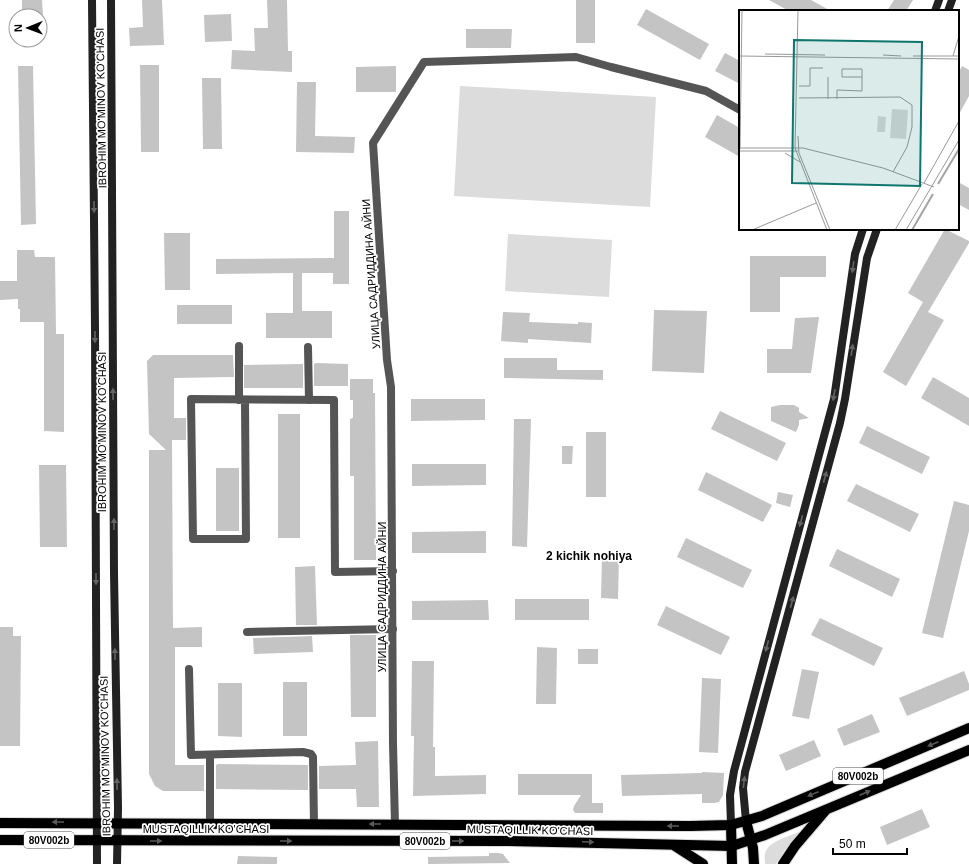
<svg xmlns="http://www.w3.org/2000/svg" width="969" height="864" font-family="Helvetica,sans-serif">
<rect width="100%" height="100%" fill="#fff"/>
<g fill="#dcdcdc">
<path d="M460,86L656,97L650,207L454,196Z"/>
<path d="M508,234L612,240L609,297L505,291Z"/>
<path d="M802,831L785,850L776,864H765C765,860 764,855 766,851C770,841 792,835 802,831Z"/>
</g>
<g fill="#c4c4c4">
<path d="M22,0H42L43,16H22Z"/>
<path d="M142,0H162L164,45L130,46L129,28L143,27Z"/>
<path d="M267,0H287L288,51H292V72L231,69L232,50L255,51L254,28H268Z"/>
<rect x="576" y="0" width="19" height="43"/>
<path d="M769,0H811L831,11H789Z"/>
<path d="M894,0H913L906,11H887Z"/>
<path d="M646,9L709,44L700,60L637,25Z"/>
<path d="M231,14L232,41L205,42L204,15Z"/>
<path d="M466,29H512L511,48H466Z"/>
<path d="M725,53L740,61V84L715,71Z"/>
<path d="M140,65H159V152H141Z"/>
<path d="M18,66H33L36,224L21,225Z"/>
<path d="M396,66V92H356V67Z"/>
<path d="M962,66L969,70V96L958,116V74Z"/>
<path d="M202,78H221L222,149H203Z"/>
<path d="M297,82H316L315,136L355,137L354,153L296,152Z"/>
<path d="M717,115L740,128V157L705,137Z"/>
<path d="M958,182L969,188V210L958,204Z"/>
<path d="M334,211H349V284H333V273H302V311H332V338H266V313H293V273L216,274V259L334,258Z"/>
<path d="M945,229L969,241V243L928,312L944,320L906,386L883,372L923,302L908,293Z"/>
<path d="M164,233H190V290H165Z"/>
<path d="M17,250H34L35,257H55L56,334H64V432L44,431V322H20V309H18V299L0,300V281H17Z"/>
<path d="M750,256H826V277H780V312H750Z"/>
<rect x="177" y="305" width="55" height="19"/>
<path d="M654,310L707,311L704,373L652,371Z"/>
<path d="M503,312L530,313L529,322L578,324V322L592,323L591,343L528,339V343L501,341Z"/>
<path d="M819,317L811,373H767V349H792L795,318Z"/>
<path d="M153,355H233L234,377L174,378V418H186V440H172L173,628L202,627V647H175V765H204V791H163L155,786L149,774V450H166L149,434L147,361Z"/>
<path d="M504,358H557V370H603V380L504,378Z"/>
<path d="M316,363L348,364V386H314V364Z"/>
<path d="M303,364V388H244V365Z"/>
<path d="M933,377L969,398V426L921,398Z"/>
<path d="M350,379H373V393H375L376,560H354V476H350V419L353,418V400H350Z"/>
<path d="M411,399H485V420L411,421Z"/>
<path d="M780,405H794L799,408V412L809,418L799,420V425L796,432L771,421V407Z"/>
<path d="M720,411L786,443L777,461L711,429Z"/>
<rect x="278" y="414" width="22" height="124"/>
<path d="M514,419H531L527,547L512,546Z"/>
<path d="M867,426L930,457L922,474L859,443Z"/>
<rect x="586" y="432" width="20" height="65"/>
<path d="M562,446H573L572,464H562Z"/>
<path d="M412,464H486V485L412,486Z"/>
<path d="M39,465H66L67,547H40Z"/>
<rect x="216" y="468" width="23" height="63"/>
<path d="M706,472L772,505L763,522L698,490Z"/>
<path d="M856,484L919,514L910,532L847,501Z"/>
<path d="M778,492L793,495L790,507L776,503Z"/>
<path d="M954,501L969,505V531L943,638L922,633Z"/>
<path d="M486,531V553H412V532Z"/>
<path d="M686,538L752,570L743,588L677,557Z"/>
<path d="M837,549L900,579L892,597L829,566Z"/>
<path d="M602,556H619L618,599L601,598Z"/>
<path d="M315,566L317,625H296L295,567Z"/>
<rect x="515" y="599" width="74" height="21"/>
<path d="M488,600L489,620H412V601Z"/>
<path d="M666,606L730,637L721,655L657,625Z"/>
<path d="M820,618L883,648L874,666L811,635Z"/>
<path d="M0,627H13V636H21L20,746H0Z"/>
<path d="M350,635H376V717H351Z"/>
<path d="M312,636L313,652L254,654L253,638Z"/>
<path d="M537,647L557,648L556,704H536Z"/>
<rect x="578" y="649" width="20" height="15"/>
<path d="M412,661H434L433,747H435V776L486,775V794L413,796L414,736H411Z"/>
<path d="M802,669L819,672L809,719L792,716Z"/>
<path d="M964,671L969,684V690L907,716L899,698Z"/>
<path d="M702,678L721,679L718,753L699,752Z"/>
<rect x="283" y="682" width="24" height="54"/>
<path d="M218,683H242V737L218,736Z"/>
<path d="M872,714L880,732L844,746L837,729Z"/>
<path d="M814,740L821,756L786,771L779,755Z"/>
<path d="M378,741L379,807H357L356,789H319V766L356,765L355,742Z"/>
<path d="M218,764L308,765V790L216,789V765Z"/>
<path d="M702,772L724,773L723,795L719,802L714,803H702V794L622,796L621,775L702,773Z"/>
<path d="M518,774H592V803H603V813H575L573,810L574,806L581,795H518Z"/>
<path d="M922,809L930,827L887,845L880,827Z"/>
<path d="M489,853H498L503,854L510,863L428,864V857L489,856Z"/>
<path d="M238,856L277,857V864H237Z"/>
</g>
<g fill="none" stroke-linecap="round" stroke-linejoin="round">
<defs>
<g id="primary">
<path d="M746,821L753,848L754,864"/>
<path d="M0,823L690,826L731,825L762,816L969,728"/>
<path d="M731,825L732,864"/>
<path d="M0,840L505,841L732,846L765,835L969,750"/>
<path d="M675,846L703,864"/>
<path d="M783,864L795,846L825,811"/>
</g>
</defs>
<use href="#primary" stroke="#dbdbdb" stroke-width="12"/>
<g stroke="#555" stroke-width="8">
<path d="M308,347L309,400"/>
<path d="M239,400V346"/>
<path d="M245,400L246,539H193L191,399L334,400L335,572L393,571"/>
<path d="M247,632L393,629"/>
<path d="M189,669L191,755L303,752L311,754L313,757L314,825"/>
<path d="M210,755V824"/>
<path d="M395,824L393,744L391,387L387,360L373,143L424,62L576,57L611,67L706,91L740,110"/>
</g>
<g stroke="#222" stroke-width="8">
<path d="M92,0L95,328L97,864"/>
<path d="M111,0L114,573L118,808L117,864"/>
<path d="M935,11L939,0"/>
<path d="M948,11L952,0"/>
<path d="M746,821L743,788L745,772L840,423L845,399L867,258L877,229"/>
<path d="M731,825L730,795L734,771L834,399L855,254L863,229"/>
</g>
<use href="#primary" stroke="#000" stroke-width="10"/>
</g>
<defs><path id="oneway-solid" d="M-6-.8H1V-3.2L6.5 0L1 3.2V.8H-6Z"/></defs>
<g fill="#646464">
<use href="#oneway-solid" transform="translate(94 207) rotate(89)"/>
<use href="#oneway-solid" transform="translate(853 267) rotate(98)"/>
<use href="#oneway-solid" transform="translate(95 337) rotate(90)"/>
<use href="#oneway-solid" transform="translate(852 350) rotate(-81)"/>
<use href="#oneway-solid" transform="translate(113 394) rotate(-90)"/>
<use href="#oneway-solid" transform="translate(834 395) rotate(100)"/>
<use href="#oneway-solid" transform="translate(825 477) rotate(-75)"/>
<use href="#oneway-solid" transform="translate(801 521) rotate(105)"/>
<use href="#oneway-solid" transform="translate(114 524) rotate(-90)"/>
<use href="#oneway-solid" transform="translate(96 579) rotate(90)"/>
<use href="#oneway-solid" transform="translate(792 602) rotate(-75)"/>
<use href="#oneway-solid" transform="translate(767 646) rotate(105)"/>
<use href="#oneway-solid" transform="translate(115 654) rotate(-91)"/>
<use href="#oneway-solid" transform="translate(744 782) rotate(-84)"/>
<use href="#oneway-solid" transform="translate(117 784) rotate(-91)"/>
</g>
<g fill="#595959">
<use href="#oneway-solid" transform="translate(933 744) rotate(157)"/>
<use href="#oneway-solid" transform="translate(865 793) rotate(-23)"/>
<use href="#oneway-solid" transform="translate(813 794) rotate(158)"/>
<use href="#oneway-solid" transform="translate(58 822) rotate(180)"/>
<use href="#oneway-solid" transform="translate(375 824) rotate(180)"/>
<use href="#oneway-solid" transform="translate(673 826) rotate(-180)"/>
<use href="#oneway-solid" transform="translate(156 841)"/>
<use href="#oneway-solid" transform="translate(286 841)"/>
<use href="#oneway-solid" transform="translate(458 841)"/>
<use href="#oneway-solid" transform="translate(588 842) rotate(2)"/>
</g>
<g text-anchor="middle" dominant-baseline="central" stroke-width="3.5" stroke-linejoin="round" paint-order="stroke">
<g fill="#fff" stroke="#4c4c4c" stroke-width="1">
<rect x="833" y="768" width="50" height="16" rx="3"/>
<rect x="24" y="832" width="50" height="16" rx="3"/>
<rect x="400" y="833" width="50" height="16" rx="3"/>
</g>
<g font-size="10" font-weight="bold" fill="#000">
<text x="858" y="776">80V002b</text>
<text x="49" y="840">80V002b</text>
<text x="425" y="841">80V002b</text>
</g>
<g font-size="11" fill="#000" stroke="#fff">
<text transform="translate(101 108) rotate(-91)">IBROHIM MO'MINOV KO'CHASI</text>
<text transform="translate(371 274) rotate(-94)">УЛИЦА САДРИДДИНА АЙНИ</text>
<text transform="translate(102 432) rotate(-90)">IBROHIM MO'MINOV KO'CHASI</text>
<text transform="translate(382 597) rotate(-90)">УЛИЦА САДРИДДИНА АЙНИ</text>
<text transform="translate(105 756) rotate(-91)">IBROHIM MO'MINOV KO'CHASI</text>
<text x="206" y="829">MUSTAQILLIK KO'CHASI</text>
<text transform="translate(530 830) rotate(1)">MUSTAQILLIK KO'CHASI</text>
</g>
<g font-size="12" font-weight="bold" fill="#000" stroke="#fff">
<text x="589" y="556">2 kichik nohiya</text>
</g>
</g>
<g transform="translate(739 10)">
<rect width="220" height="220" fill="#fff"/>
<path d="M153,99L169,100L167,129L151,128ZM139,106L147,107L146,122H138Z" fill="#dcdcdc"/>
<path fill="none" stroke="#a3a3a3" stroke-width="2" d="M199,174L220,139M173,220L194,184"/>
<path fill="none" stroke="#999" stroke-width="1" d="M59,0L56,138L88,220M26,44L86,45M144,45L162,46M0,46L220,49M174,46H220M214,46L220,26M89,67V89M60,76H71V58H84M60,88L161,87L173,95V117L168,137L154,162M98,89V80L123,81V59H103V67H123M59,126L60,143L91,220M0,138H64L144,158L195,177M1,139L3,0M0,141H59M46,143L61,152M185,173L220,111M13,220L77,193M156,220L183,174M167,220L220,130"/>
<path fill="#0f766e" fill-opacity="0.15" stroke="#0f766e" stroke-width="2" d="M55,30L183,32L181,176L53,173Z"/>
<rect width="220" height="220" fill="none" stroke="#000" stroke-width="2"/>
</g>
<g transform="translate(28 28) rotate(269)"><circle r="19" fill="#ffffff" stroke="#999999"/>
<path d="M0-3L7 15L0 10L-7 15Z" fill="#000000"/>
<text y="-6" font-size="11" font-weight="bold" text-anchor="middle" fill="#000000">N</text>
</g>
<path d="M833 848v6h74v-6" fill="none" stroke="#000000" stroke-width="2"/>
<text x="839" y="848" font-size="12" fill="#000000" stroke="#ffffff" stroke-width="3" paint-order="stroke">50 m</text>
</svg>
